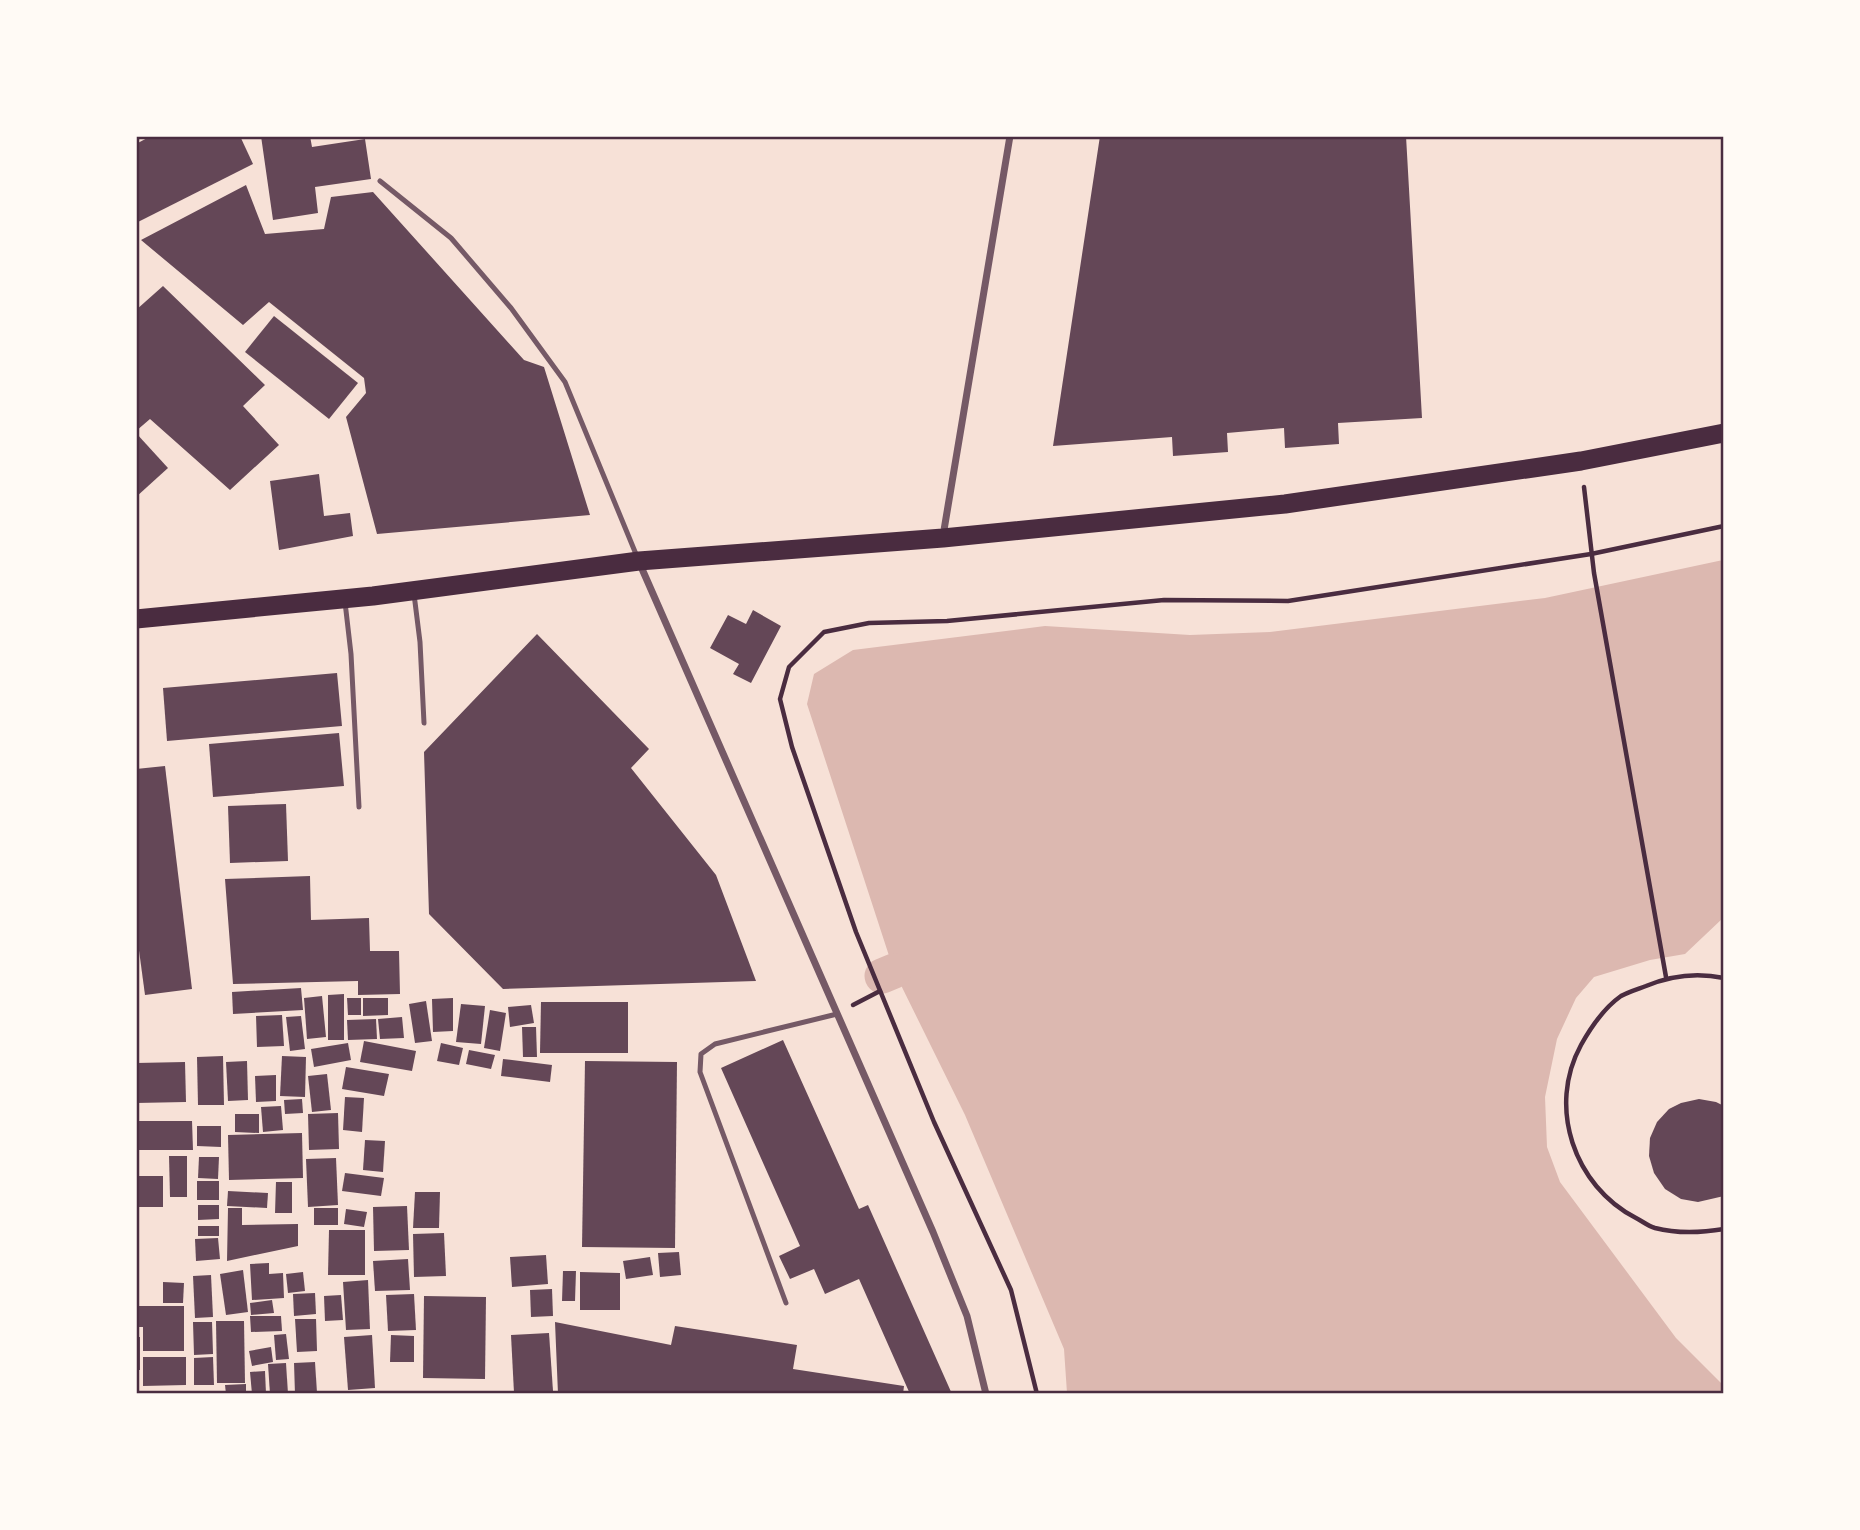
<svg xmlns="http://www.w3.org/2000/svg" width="1860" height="1530" font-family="'Sofia Sans Condensed',sans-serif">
<rect width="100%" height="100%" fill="#f7e1d7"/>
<path fill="#dcb8b0" d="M1723,560V918L1685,954L1650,960L1594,977L1576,998L1557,1039L1545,1097L1547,1147L1560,1182L1676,1338L1723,1385V1393H1067L1064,1349L965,1115L894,971L807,704L814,674L853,650L1045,626L1190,635L1270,632L1545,598Z"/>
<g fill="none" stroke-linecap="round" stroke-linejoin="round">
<path stroke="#dcb8b0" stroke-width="35" d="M882,976L894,971"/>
</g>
<g fill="#644757">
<path d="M151,136H240L253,164L136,223V144Z"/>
<path d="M261,136H310L312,147L365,139L371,179L315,187L318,213L273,220Z"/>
<path d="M1100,136H1406L1422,418L1338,423L1339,444L1285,448L1284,428L1227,433L1228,452L1173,456L1172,437L1053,446Z"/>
<path d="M246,185L265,234L324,229L331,197L373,192L524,360L544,367L590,515L377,534L346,417L366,393L364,378L269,302L243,325L141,240Z"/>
<path d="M163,286L265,385L243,406L279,445L230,490L150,419L136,431V310Z"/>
<path d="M274,316L358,383L329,419L245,352Z"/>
<path d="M136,433L168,468L136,497Z"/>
<path d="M319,474L324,516L350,513L353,536L279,550L270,481Z"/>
<path d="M753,610L781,626L751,683L733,674L739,664L710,648L728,615L746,624Z"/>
<path d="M537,634L649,749L631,768L716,875L756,981L503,989L429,914L424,752Z"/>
<path d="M337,673L342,726L167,741L163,688Z"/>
<path d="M339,733L344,786L213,797L209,744Z"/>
<path d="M165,766L192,989L145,995L136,928V769Z"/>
<path d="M286,804L288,861L230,863L228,806Z"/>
<path d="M310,876L311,920L369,918L370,951H399L400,994L358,995V981L233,984L225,879Z"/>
<path d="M301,988L303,1010L233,1014L232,992Z"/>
<path d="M344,994V1040H328V995Z"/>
<path d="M322,996L326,1037L307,1039L304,998Z"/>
<path d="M347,998H361V1015H348Z"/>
<path d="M363,998H388V1015L363,1016Z"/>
<path d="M453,998V1031L433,1032L432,999Z"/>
<path d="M426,1001L432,1041L415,1043L409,1004Z"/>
<path d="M541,1002H628V1053H540Z"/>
<path d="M461,1004L485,1006L481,1044L456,1042Z"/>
<path d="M531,1005L534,1023L510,1027L508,1007Z"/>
<path d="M490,1010L506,1013L500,1051L484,1048Z"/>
<path d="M282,1015L284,1046L257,1047L256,1016Z"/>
<path d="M301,1016L305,1049L290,1051L286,1017Z"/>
<path d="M402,1017L404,1038L380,1039L378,1019Z"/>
<path d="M376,1019L377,1039L348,1040L347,1020Z"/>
<path d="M522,1027H536L537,1057H523Z"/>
<path d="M783,1040L859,1209L868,1205L952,1394H910L859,1279L825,1294L814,1269L790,1279L779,1256L800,1246L721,1068Z"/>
<path d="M364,1041L416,1051L412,1071L360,1062Z"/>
<path d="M348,1043L351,1060L314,1067L311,1049Z"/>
<path d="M441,1043L463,1048L459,1065L437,1061Z"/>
<path d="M469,1050L495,1055L491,1069L466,1064Z"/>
<path d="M223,1056L224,1105H198L197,1057Z"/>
<path d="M282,1056L306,1057L305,1097L280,1096Z"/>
<path d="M503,1059L552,1065L550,1082L501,1076Z"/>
<path d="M247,1061L248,1100L228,1101L226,1062Z"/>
<path d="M585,1061L677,1062L675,1248L582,1247Z"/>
<path d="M185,1062L186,1102L136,1103V1063Z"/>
<path d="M346,1067L389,1074L384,1096L342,1089Z"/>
<path d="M327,1074L331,1110L312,1112L308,1076Z"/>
<path d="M276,1075V1101L256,1102L255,1076Z"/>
<path d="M345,1097L364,1098L362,1132L343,1130Z"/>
<path d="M302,1099L303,1113L285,1114L284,1100Z"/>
<path d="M1699,1099L1716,1102L1724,1106V1196L1698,1202L1681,1199L1665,1189L1654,1173L1649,1156L1650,1138L1657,1122L1669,1109L1681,1103Z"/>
<path d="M281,1106L283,1130L263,1132L261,1107Z"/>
<path d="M338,1113L339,1149L309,1150L308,1114Z"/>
<path d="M235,1114H259V1133L235,1132Z"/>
<path d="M139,1121H192L193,1150H139Z"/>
<path d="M197,1126H221V1147L197,1146Z"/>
<path d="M302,1133L303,1178L229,1180L228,1135Z"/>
<path d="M365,1140L385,1141L383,1172L363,1170Z"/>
<path d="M169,1156H187V1197H170Z"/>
<path d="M199,1157H219L218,1179L198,1178Z"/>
<path d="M336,1158L338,1205L308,1207L306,1159Z"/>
<path d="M345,1173L384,1178L381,1196L342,1191Z"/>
<rect x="136" y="1176" width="27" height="31"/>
<rect x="197" y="1181" width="22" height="19"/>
<path d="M276,1182H292V1213H275Z"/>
<path d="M228,1191L268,1193L267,1208L227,1206Z"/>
<path d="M415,1192H440L439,1228H413Z"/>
<path d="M198,1205H219V1219L198,1220Z"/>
<path d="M407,1206L409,1250L374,1251L373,1207Z"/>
<path d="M228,1208H242V1225L298,1224V1246L227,1261Z"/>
<rect x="314" y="1208" width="24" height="17"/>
<path d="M346,1209L367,1212L364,1227L344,1224Z"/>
<rect x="198" y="1226" width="21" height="10"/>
<path d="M329,1230H365V1275H328Z"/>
<path d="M444,1233L446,1276L414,1277L413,1234Z"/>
<path d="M218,1238L220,1259L196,1261L195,1239Z"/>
<path d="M679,1252L681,1275L660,1277L658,1253Z"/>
<path d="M546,1255L548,1284L512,1287L510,1257Z"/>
<path d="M650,1257L653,1275L626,1279L623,1261Z"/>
<path d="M408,1259L410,1290L375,1291L373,1261Z"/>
<path d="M269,1263V1274L283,1273L284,1298L252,1300L250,1264Z"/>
<path d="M243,1270L248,1312L226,1315L220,1274Z"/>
<path d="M563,1271H576L575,1301H562Z"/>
<path d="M303,1272L305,1291L288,1293L286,1274Z"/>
<path d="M580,1272L620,1273V1310H580Z"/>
<path d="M211,1275L213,1317L195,1318L193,1276Z"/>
<path d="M368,1280L370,1329L346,1330L343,1282Z"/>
<path d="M163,1282L184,1283L183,1303H163Z"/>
<path d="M552,1289L553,1316L531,1317L530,1290Z"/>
<path d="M315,1293L316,1314L294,1316L293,1294Z"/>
<path d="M414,1294L416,1330L388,1331L386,1295Z"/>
<path d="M341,1295L343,1320L325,1321L324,1296Z"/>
<path d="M424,1296L486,1297L485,1379L423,1378Z"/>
<path d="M272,1300L274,1313L251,1315L250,1303Z"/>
<path d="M136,1306H184V1351H143V1327H136Z"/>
<path d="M250,1316H281L282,1331L251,1332Z"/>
<path d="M295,1319H316L317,1351L297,1352Z"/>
<path d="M216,1321H244L245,1383H217Z"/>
<path d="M193,1322H212L213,1354L194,1355Z"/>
<path d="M555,1322L671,1345L675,1326L797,1345L793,1369L904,1386L903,1394H558Z"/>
<path d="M549,1333L553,1391L514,1393L511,1335Z"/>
<path d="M286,1334L289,1359L276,1360L274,1335Z"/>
<path d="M372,1335L375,1388L348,1390L344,1337Z"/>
<path d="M391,1335L414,1336V1362H390Z"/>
<rect x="136" y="1337" width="4" height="33"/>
<path d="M271,1347L273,1362L252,1366L249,1351Z"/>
<path d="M143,1357H186V1385L143,1386Z"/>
<path d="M213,1357L214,1385H194V1358Z"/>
<path d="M315,1362L317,1393L295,1394L294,1363Z"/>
<path d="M286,1363L288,1394H270L268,1364Z"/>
<path d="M265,1371L266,1394H252L250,1372Z"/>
<path d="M246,1384V1394H226L225,1385Z"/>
</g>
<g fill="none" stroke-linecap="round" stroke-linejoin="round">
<g stroke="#4a2c40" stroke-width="4.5">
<path d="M1584,487L1594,573L1666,977"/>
<path d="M1724,978C1696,972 1672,975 1646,986C1638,989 1628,992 1621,996C1604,1008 1591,1027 1581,1045C1547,1107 1574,1186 1636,1218C1642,1221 1648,1226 1655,1228C1678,1234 1700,1233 1724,1229"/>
<path d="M853,1005L880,991"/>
<path d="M1037,1394L1011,1290L934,1122L856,932L792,747L780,699L789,667L824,632L869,623L947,621L1164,600L1288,601L1591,554L1724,526"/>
</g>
<g stroke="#755966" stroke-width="5">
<path d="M380,181L451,238L511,308L565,382L638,559"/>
<path d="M414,594L420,642L424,723"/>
<path d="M345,602L351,654L359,807"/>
<path d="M786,1303L700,1072L701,1054L715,1044L837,1014"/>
</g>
<g stroke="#755966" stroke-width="7">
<path d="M943,536L1010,136"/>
<path d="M639,562L933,1232L967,1316L986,1394"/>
</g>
<path stroke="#4a2c40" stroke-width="19" d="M136,619L373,596L639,561L943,538L1285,504L1581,461L1724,433"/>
</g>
<rect width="1860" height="1530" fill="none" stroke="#fffaf5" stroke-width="276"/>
<rect x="138" y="138" width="1584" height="1254" fill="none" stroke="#4a2c40" stroke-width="2.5"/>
</svg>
